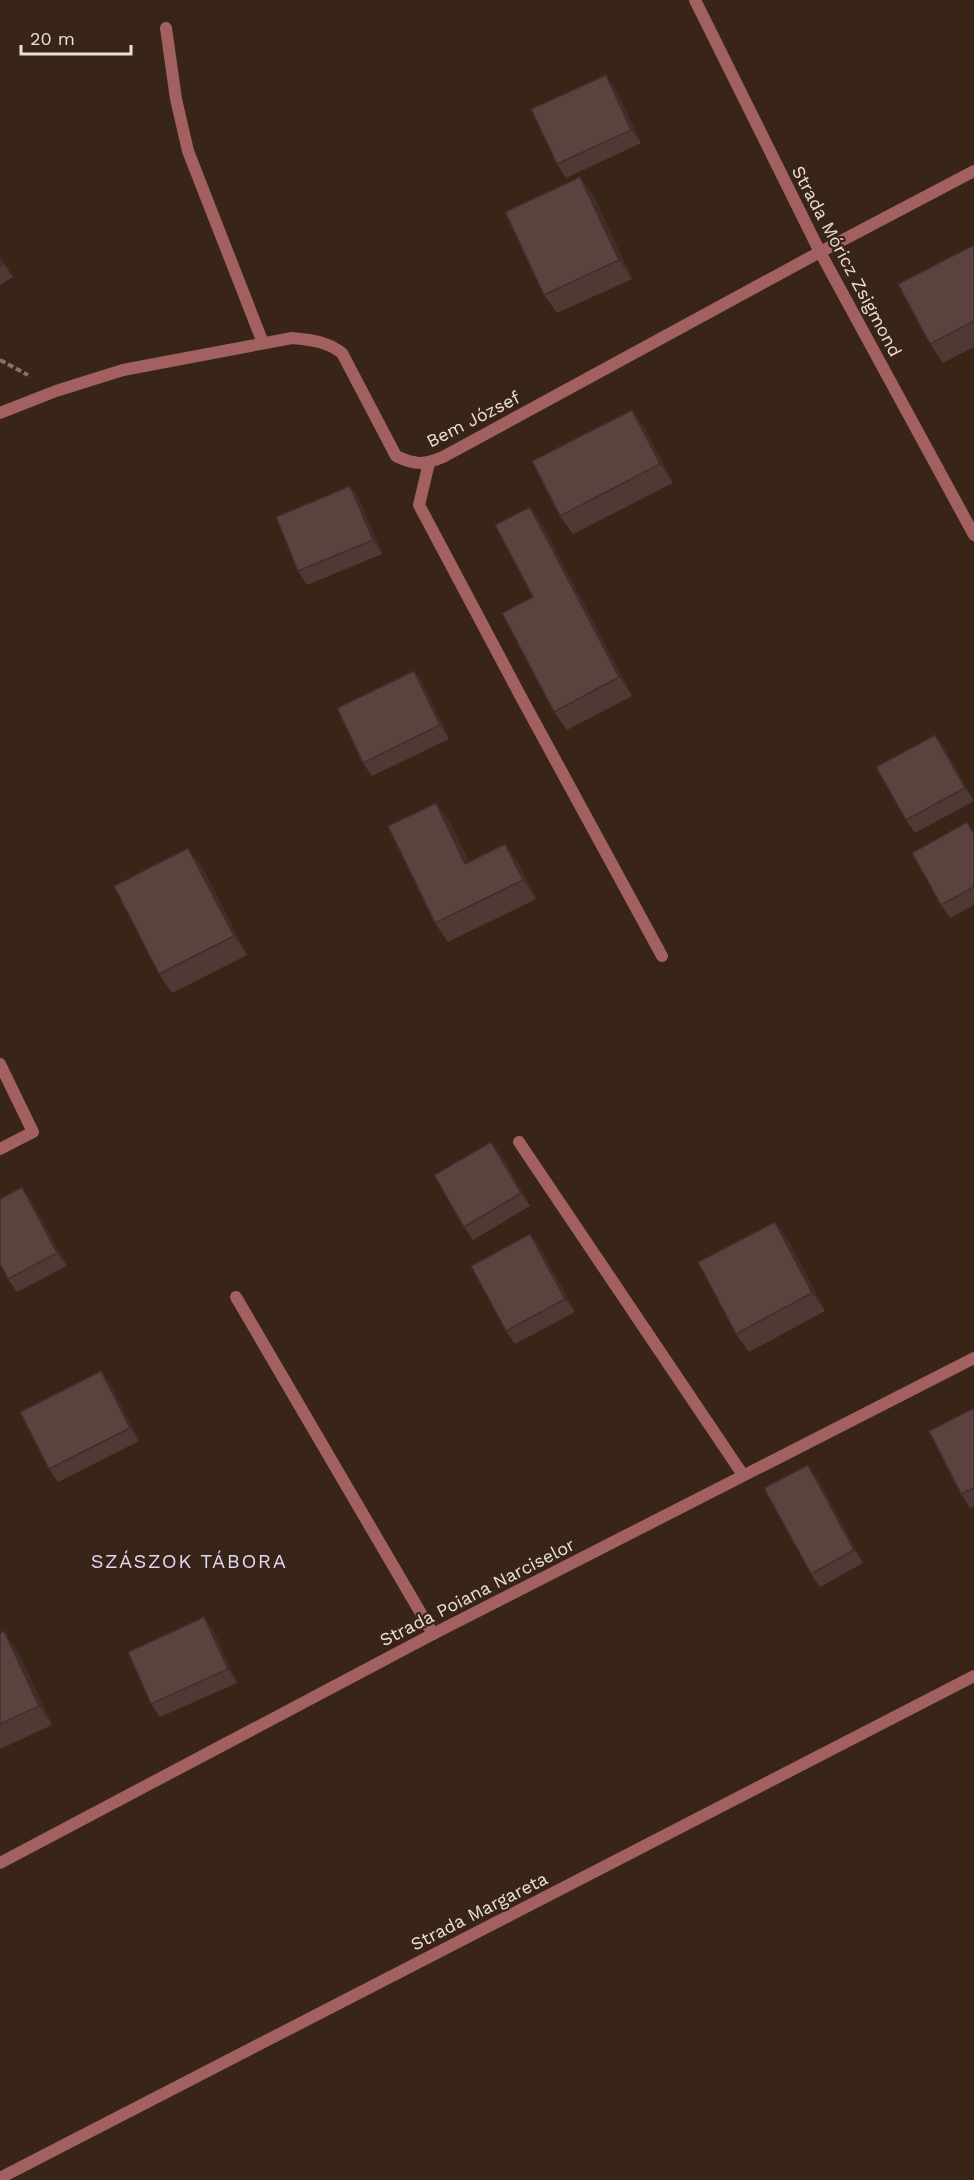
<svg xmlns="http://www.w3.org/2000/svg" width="974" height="2180" font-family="'Work Sans',sans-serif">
<rect width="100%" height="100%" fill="#382518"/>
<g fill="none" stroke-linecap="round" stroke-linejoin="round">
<path stroke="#837267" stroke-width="4" stroke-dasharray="6 3" stroke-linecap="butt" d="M0,360L28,375"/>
<g stroke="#a26160" stroke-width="12">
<path d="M429,463L419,505L521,697L662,956"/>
<path d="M519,1142L743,1475"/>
<path d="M236,1297L433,1634"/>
</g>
<g stroke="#a26160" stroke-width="12">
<path d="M695,0L820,252L974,535"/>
<path d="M166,28L176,99L188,151L263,343"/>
<path d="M0,413L56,391L123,370L292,338C312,340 326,341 342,353L396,456C415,465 424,465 443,457L820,252L974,171"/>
<path d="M0,1064L33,1132L0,1149"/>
<path d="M0,1863L433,1634L974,1358"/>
<path d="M0,2178L974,1676"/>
</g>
</g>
<g fill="#4f3935">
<path d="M615,88L641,143L566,178L557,164Z"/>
<path d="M593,195L632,279L557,313L544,295Z"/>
<path d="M974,245V347L943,363L930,344Z"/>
<path d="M0,258L13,277L0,285Z"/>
<path d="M632,410L645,429L673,483L573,534L560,516Z"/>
<path d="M350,486L359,499L382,554L307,585L298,571Z"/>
<path d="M543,526L632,696L567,730L554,712L533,597Z"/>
<path d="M414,671L423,684L449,739L372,776L363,763Z"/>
<path d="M935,735L944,748L974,801L915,833L906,820Z"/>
<path d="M449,821L469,862L505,844L518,863L536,899L448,942L435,923Z"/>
<path d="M974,832V905L950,918L941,905Z"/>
<path d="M202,867L247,955L172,993L159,974Z"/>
<path d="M501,1155L530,1206L473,1240L464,1227Z"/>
<path d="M31,1200L67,1266L17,1292L8,1279Z"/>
<path d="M775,1222L788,1240L825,1311L749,1352L736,1334Z"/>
<path d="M530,1234L540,1247L575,1312L515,1344L506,1331Z"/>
<path d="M110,1384L139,1441L58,1482L49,1469Z"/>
<path d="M974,1408V1506L970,1508L961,1494Z"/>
<path d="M817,1478L863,1563L820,1587L811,1574Z"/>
<path d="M213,1630L237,1683L160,1717L151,1704Z"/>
<path d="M0,1633L17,1650L52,1725L0,1749Z"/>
</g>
<g fill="#402e2b">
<path d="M606,75L615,88L641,143L631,130Z"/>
<path d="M580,177L593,195L632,279L619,260Z"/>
<path d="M632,410L645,429L673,483L660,464Z"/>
<path d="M350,486L359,499L382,554L373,540Z"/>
<path d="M530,507L543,526L632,696L619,677Z"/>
<path d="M414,671L423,684L449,739L440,725Z"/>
<path d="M935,735L944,748L974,801L965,788Z"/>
<path d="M436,803L449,821L478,882L465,864Z"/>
<path d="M505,844L518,863L536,899L523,880Z"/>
<path d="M188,848L202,867L247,955L234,936Z"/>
<path d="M491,1142L501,1155L530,1206L521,1193Z"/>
<path d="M22,1187L31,1200L67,1266L57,1253Z"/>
<path d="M775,1222L788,1240L825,1311L812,1293Z"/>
<path d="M530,1234L540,1247L575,1312L565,1299Z"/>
<path d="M101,1371L110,1384L139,1441L130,1428Z"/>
<path d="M808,1465L817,1478L863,1563L854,1550Z"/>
<path d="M204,1617L213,1630L237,1683L228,1669Z"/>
<path d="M4,1631L17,1650L52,1725L39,1706Z"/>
</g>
<g fill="#5c423e" stroke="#402e2b" stroke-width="1.5">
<path d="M606,75L631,130L557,164L531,109Z"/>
<path d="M580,177L619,260L544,295L505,212Z"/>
<path d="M974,245V321L930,344L898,284Z"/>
<path d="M0,258L3,263L0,266Z"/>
<path d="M632,410L660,464L560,516L532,461Z"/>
<path d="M350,486L373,540L298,571L276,517Z"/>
<path d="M530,507L619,677L554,712L502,613L533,597L495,525Z"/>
<path d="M414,671L440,725L363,763L337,708Z"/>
<path d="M935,735L965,788L906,820L876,767Z"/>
<path d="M436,803L465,864L505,844L523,880L435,923L388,826Z"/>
<path d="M967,822L974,834V887L941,905L912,853Z"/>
<path d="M188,848L234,936L159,974L114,886Z"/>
<path d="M491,1142L521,1193L464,1227L434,1175Z"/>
<path d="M22,1187L57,1253L8,1279L0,1264V1199Z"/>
<path d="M775,1222L812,1293L736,1334L698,1262Z"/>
<path d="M530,1234L565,1299L506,1331L471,1266Z"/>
<path d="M101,1371L130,1428L49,1469L20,1412Z"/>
<path d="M974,1408V1488L961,1494L929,1431Z"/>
<path d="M808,1465L854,1550L811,1574L764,1488Z"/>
<path d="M204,1617L228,1669L151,1704L128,1652Z"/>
<path d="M4,1631L39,1706L0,1724V1633Z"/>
</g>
<g text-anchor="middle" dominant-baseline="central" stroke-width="4.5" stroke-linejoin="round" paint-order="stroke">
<g font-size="18" fill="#ebded6" stroke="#382518">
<text transform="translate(847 261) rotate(62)">Strada Móricz Zsigmond</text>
<text transform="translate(473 419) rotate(-27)">Bem József</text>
<text transform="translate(477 1592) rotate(-27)">Strada Poiana Narciselor</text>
<text transform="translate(479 1911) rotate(-27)">Strada Margareta</text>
</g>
<g font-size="20" letter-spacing="1.5" fill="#ddd7f4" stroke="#382518">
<text x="189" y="1561">SZÁSZOK TÁBORA</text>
</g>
</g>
<path d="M21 45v9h110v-9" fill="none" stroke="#ebded6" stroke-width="3"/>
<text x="30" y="45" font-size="18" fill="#ebded6" stroke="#382518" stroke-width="4.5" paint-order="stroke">20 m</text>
</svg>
